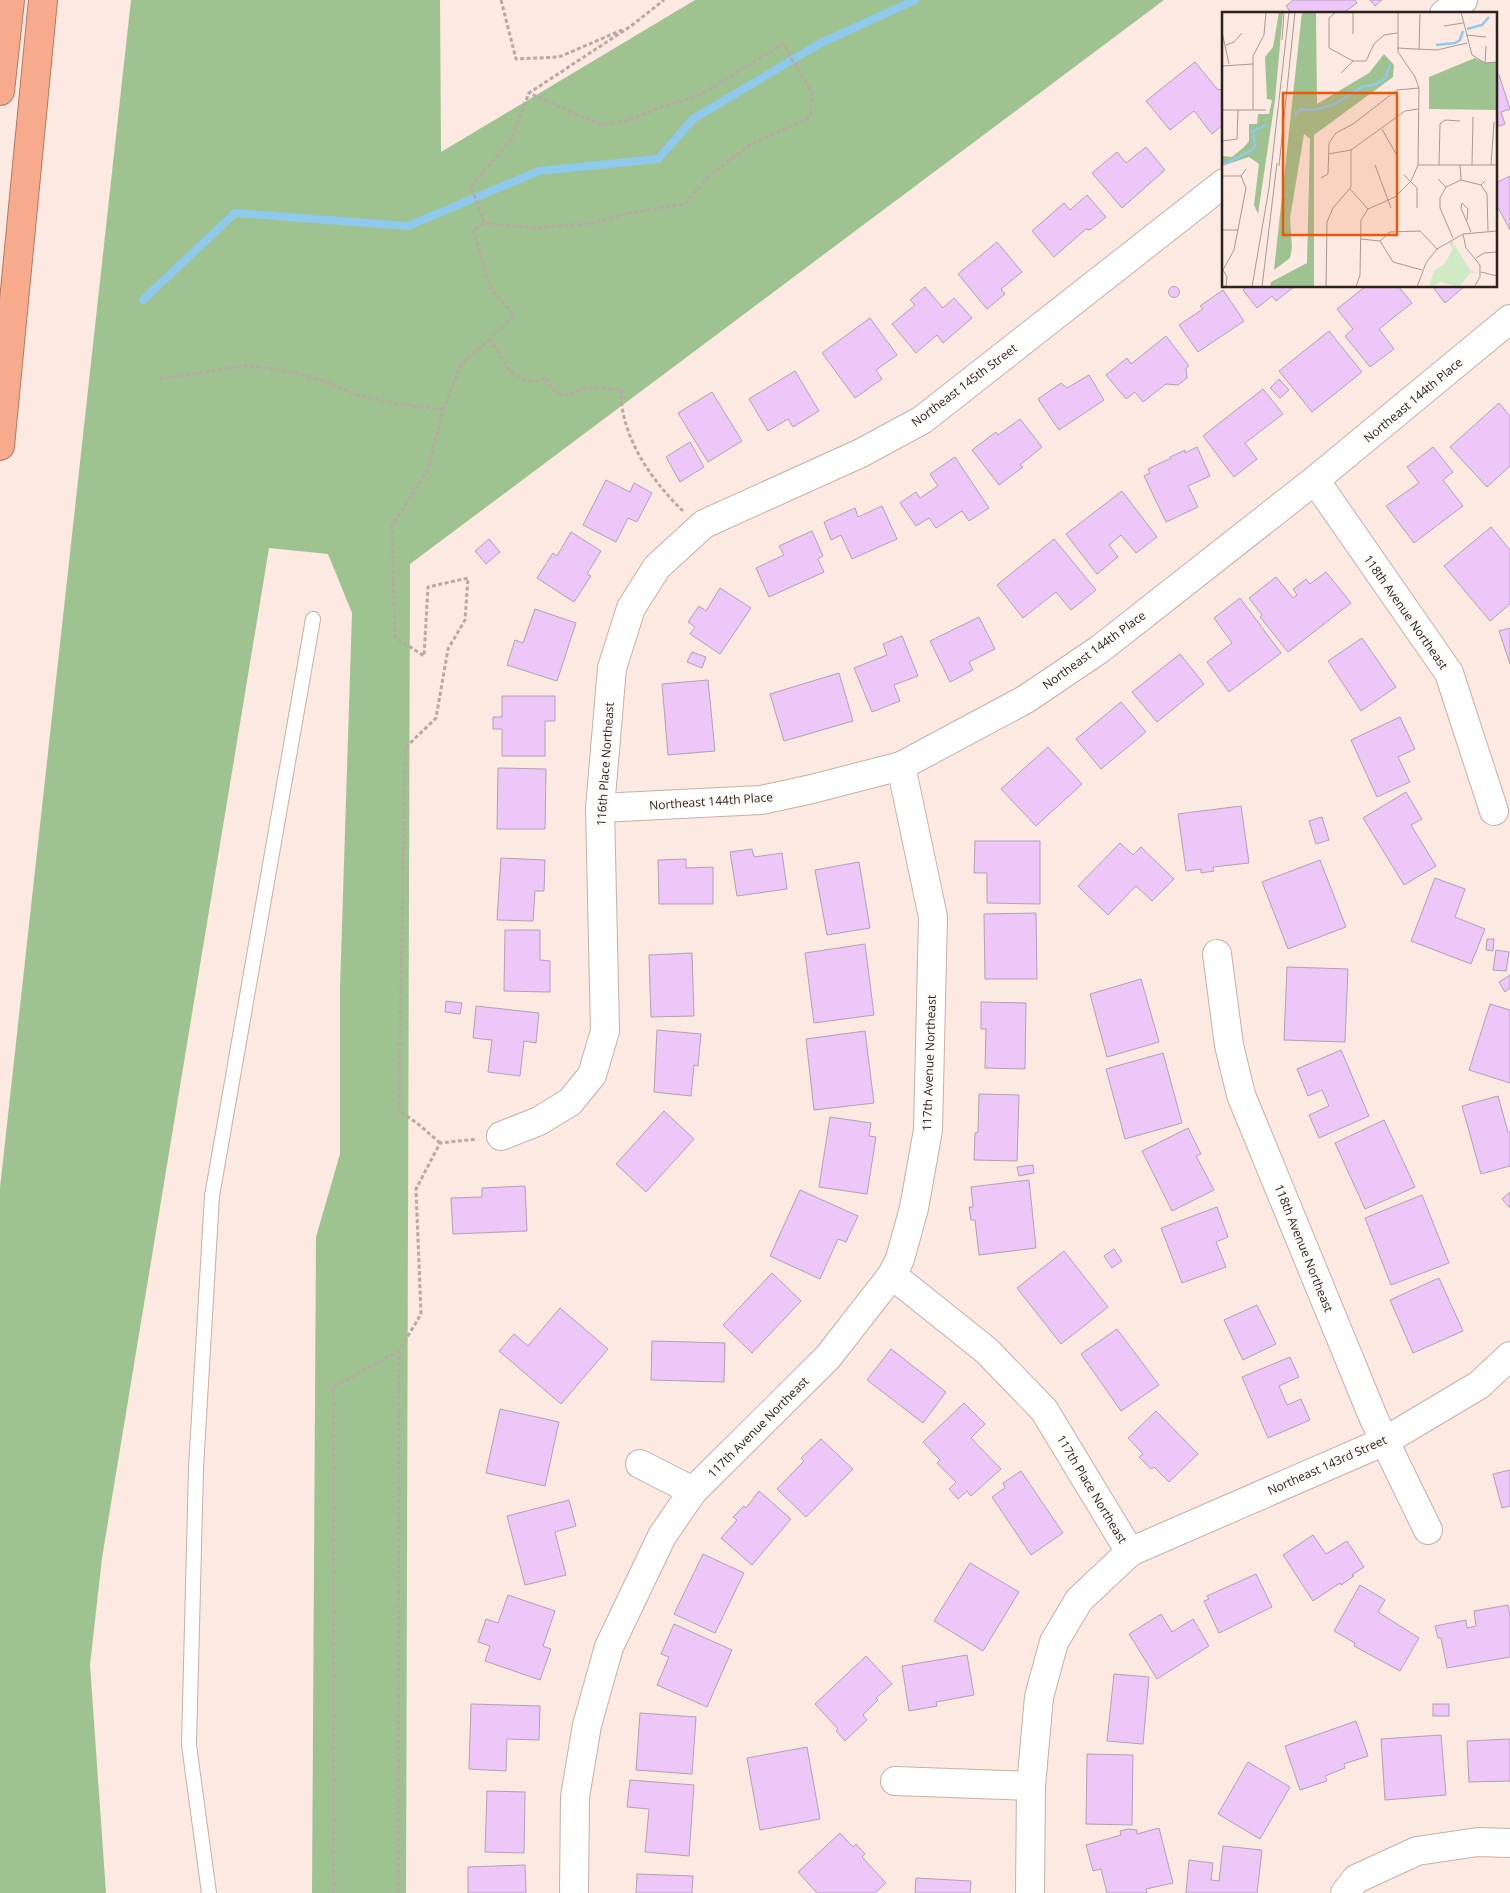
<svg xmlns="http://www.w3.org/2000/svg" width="1510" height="1893" font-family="'Open Sans',sans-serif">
<rect width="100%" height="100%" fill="#fce9e1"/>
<path fill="#9fc291" d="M131,0H440L441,152L695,0H1164L410,564L406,1893H312L316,1237L340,1154V988L352,613L328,554L269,548L102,1558L90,1665L106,1893H0V1188Z"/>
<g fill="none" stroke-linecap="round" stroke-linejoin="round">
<path stroke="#8fc9eb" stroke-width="8" d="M143,300L235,213L408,226L539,171L658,159L693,119L819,44L915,0"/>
</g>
<g fill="#ecc7f8" stroke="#b0a2b4">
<path d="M1293,0H1355L1357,3L1342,14H1292L1286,6Z"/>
<path d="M1370,0H1382L1375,6Z"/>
<path d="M1195,62L1218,90L1220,89L1224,94V124L1212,134L1194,111L1170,130L1146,101Z"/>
<path d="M1499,75L1510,109L1501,112L1505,124L1496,127V76Z"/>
<path d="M1146,147L1165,170L1122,208L1092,173L1117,152L1126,163Z"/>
<path d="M1510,176V230L1496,204V183Z"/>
<path d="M1087,195L1106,217L1090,230L1086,229L1054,257L1032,231L1064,203L1070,210Z"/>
<path d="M997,242L1022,272L1001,289L1005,294L987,309L958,274Z"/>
<path d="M1247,286H1295L1276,301L1272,296L1257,308L1243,290Z"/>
<path d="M1366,286H1398L1412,303L1379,329L1394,349L1370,367L1345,336L1353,329L1337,309Z"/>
<path d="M1432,286H1464V287L1445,303Z"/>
<circle cx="1174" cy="292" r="5.5"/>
<path d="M925,287L943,308L954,298L972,318L943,343L937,335L916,353L892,324L915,305L910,300Z"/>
<path d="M1223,290L1244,321L1198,352L1179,325L1203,309L1200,306Z"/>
<path d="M870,318L897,355L876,370L882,379L855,398L822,353Z"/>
<path d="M1329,331L1362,372L1312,412L1279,371Z"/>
<path d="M1166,336L1189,366L1186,368L1187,378L1178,385L1166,384L1143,402L1135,392L1126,399L1106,375L1127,358L1131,364Z"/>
<path d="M795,371L819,411L793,427L788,419L768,431L749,399Z"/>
<path d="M1089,375L1104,400L1059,430L1038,399L1061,383L1067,388Z"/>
<path d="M1279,379L1289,390L1280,398L1270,388Z"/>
<path d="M1263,389L1283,414L1245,443L1257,459L1234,477L1203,436Z"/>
<path d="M712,392L742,441L708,462L678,413Z"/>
<path d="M1499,403L1510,416V466L1487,487L1450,447Z"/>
<path d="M1020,419L1042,447L1020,465L1023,467L999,485L972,450L996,432L998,435Z"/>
<path d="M690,442L704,467L680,482L666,457Z"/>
<path d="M1197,447L1210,476L1188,486L1198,507L1166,522L1144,476L1150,473L1148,469L1171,458L1170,457L1185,450V453Z"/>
<path d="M1433,447L1453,472L1443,480L1463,506L1414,543L1386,506L1419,483L1407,467Z"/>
<path d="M955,457L989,508L969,521L962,511L936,528L929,518L916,526L900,503L916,492L920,498L938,486L930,474Z"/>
<path d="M606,480L630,492L634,483L652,493L637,522L628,518L616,542L583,525Z"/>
<path d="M1122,491L1157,537L1136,553L1121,535L1109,545L1118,557L1097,574L1066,534Z"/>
<path d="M882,506L897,539L852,559L841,535L831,540L824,522L855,508L858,517Z"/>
<path d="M1491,527L1510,550V604L1490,621L1444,566Z"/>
<path d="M812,531L823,556L818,559L824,572L769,597L756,568L784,555L779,546Z"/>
<path d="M571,532L601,551L587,574L591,576L574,602L537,578L553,553L557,556Z"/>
<path d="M489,539L500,552L486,564L475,551Z"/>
<path d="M1054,539L1096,590L1071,610L1056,592L1023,618L997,585Z"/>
<path d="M1326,572L1351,603L1288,652L1260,617L1262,615L1249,598L1276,577L1293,598L1297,595L1293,589L1306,579L1310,584Z"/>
<path d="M720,588L751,608L720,654L690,634L695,627L688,622L699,606L706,611Z"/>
<path d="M1240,598L1281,653L1229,692L1207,662L1232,643L1214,618Z"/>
<path d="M535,609L576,623L557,681L507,665L515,640L523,643Z"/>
<path d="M979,617L995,649L969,662L973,670L950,682L930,641Z"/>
<path d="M1510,628V664L1499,631Z"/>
<path d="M902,636L918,676L894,685L900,701L872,712L854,668L887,655L883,644Z"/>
<path d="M1362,638L1396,687L1361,711L1328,661Z"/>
<path d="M692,652L706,657L702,668L687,662Z"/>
<path d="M1180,654L1204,684L1157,722L1132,692Z"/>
<path d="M839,673L853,721L784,741L770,694Z"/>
<path d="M708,680L715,751L668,755L662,684Z"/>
<path d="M502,696H555V721H545V756H502V729H493V717H502Z"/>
<path d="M1121,702L1146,732L1101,769L1076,739Z"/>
<path d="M1400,717L1415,749L1398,757L1410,782L1377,797L1351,740Z"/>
<path d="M1048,747L1082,784L1036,826L1001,789Z"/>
<path d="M498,768L546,769L545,829H497Z"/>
<path d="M1406,792L1422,819L1411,825L1436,866L1404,885L1363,818Z"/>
<path d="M1241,806L1249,863L1213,867L1214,871L1201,873V869L1186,871L1178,814Z"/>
<path d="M1322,817L1329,840L1316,844L1309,821Z"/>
<path d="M975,841H1040V904L987,903V873H974Z"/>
<path d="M1120,843L1133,855L1141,847L1174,879L1152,901L1136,886L1108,915L1078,886Z"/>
<path d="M752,849L754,857L782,853L787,889L737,896L730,852Z"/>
<path d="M501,858L545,860L544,891H535L533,921L497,920Z"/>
<path d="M686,859V868L713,867V904H659L658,860Z"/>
<path d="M1320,860L1346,927L1288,949L1262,882Z"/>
<path d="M859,862L870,928L827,935L815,870Z"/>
<path d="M1435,878L1465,889L1455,917L1485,929L1471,964L1411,941Z"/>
<path d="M1036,913L1037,979H985L984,914Z"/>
<path d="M505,930H540V960L550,961V992L504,991Z"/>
<path d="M1487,939H1494L1493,951L1486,950Z"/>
<path d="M865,944L874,1015L814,1023L805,953Z"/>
<path d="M1496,950L1509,952L1506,971L1493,970Z"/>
<path d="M692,953L694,1016L651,1017L649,955Z"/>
<path d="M1287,967L1348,969L1345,1042L1284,1040Z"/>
<path d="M1510,975V988L1505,992L1499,982Z"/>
<path d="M1141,979L1159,1042L1107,1057L1090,994Z"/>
<path d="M446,1001L462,1003L460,1014L445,1012Z"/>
<path d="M981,1002L1026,1003L1025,1069L985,1068L986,1029H981Z"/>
<path d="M1490,1004L1510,1010V1083L1469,1070Z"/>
<path d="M476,1006L539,1013L536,1043L524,1041L520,1076L488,1072L492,1040L473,1038Z"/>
<path d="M657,1030L701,1034L698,1066L694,1065L691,1096L654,1092Z"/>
<path d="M865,1031L874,1103L814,1110L806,1039Z"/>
<path d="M1341,1050L1369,1116L1319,1138L1309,1115L1329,1106L1322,1090L1308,1096L1297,1069Z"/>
<path d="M1163,1053L1182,1123L1125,1139L1106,1069Z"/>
<path d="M979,1094L1019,1095L1017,1161L974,1160L975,1133L978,1132Z"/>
<path d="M1498,1096L1508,1132H1510V1166L1481,1174L1462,1106Z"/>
<path d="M664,1111L694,1139L646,1192L616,1164Z"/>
<path d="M830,1117L871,1123L869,1136L876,1137L867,1194L819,1187Z"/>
<path d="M1384,1120L1415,1187L1365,1209L1335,1143Z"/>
<path d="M1188,1128L1201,1154L1196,1156L1214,1190L1172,1211L1142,1151Z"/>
<path d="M1033,1165L1034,1173L1019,1176L1017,1167Z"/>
<path d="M1029,1180L1036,1248L979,1255L975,1220H971L969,1207H973L971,1187Z"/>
<path d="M525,1186L527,1231L453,1234L451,1198L482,1197V1188Z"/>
<path d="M800,1190L858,1216L846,1242L838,1239L820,1279L770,1256Z"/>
<path d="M1510,1192V1208L1502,1199Z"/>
<path d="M1422,1195L1449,1263L1391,1285L1365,1218Z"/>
<path d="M1217,1207L1228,1237L1216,1242L1226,1267L1182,1283L1161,1228Z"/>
<path d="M1114,1249L1122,1261L1112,1268L1104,1256Z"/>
<path d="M1064,1251L1108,1307L1061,1344L1017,1288Z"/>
<path d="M772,1273L801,1301L752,1353L723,1325Z"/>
<path d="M1439,1278L1463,1331L1413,1353L1390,1300Z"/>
<path d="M1257,1305L1276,1344L1243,1360L1224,1320Z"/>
<path d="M560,1308L608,1349L561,1404L499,1351L514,1334L528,1346Z"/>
<path d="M1117,1329L1159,1385L1121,1411L1081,1354Z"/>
<path d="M652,1341L725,1343L724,1382L651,1380Z"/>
<path d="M891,1349L946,1392L923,1423L867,1380Z"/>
<path d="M1290,1357L1299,1377L1279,1386L1287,1405L1301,1399L1310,1420L1268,1438L1242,1377Z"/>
<path d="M964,1403L985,1424L971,1438L1001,1469L971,1496L967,1491L958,1499L949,1489L956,1482L937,1463L940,1460L923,1442Z"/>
<path d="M500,1409L559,1422L545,1486L486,1473Z"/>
<path d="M1156,1411L1198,1454L1169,1482L1154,1467L1151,1469L1139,1457L1143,1454L1128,1438Z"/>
<path d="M821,1439L853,1469L806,1517L777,1489L804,1461L801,1458Z"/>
<path d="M1510,1470V1506L1502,1508L1493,1474Z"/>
<path d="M1021,1471L1063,1533L1031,1555L992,1497L1005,1488L1003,1483Z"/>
<path d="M759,1491L791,1519L752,1565L721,1538L737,1520L733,1517L744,1506L746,1508Z"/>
<path d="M569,1500L576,1526L555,1532L566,1575L525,1585L507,1516Z"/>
<path d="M1313,1535L1326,1554L1347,1541L1364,1567L1352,1575L1354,1576L1341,1585L1340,1583L1313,1601L1283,1555Z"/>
<path d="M703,1554L744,1573L715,1633L674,1614Z"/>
<path d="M970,1563L1019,1592L983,1651L934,1621Z"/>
<path d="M1256,1574L1272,1607L1219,1633L1204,1601L1209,1599L1207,1596Z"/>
<path d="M1360,1585L1385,1600L1378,1612L1419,1638L1400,1671L1354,1646L1355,1643L1334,1631Z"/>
<path d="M508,1595L555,1611L543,1646L551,1649L540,1680L485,1661L490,1646L478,1642L486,1619L498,1623Z"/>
<path d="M1508,1605L1510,1617V1657L1447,1668L1441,1638H1438L1435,1626L1466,1620L1467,1628L1476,1626L1474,1611Z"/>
<path d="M1161,1614L1172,1632L1193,1619L1209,1646L1157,1679L1129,1634Z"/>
<path d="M674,1624L732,1650L707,1707L657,1685L669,1657L661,1654Z"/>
<path d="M967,1655L974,1695L936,1702L937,1706L909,1711L902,1666Z"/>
<path d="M866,1656L892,1684L876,1698L878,1700L863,1715L867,1720L845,1741L836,1731L838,1729L815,1704Z"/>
<path d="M1114,1674L1149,1677L1143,1744L1107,1741Z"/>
<path d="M471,1704L540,1706L539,1740L507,1739L506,1771L469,1769Z"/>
<rect x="1433" y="1704" width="16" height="12"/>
<path d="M640,1713L696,1717L692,1774L636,1770Z"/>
<path d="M1356,1721L1368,1756L1344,1764L1345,1768L1325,1776L1327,1781L1300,1790L1285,1746Z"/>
<path d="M1441,1735L1446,1795L1385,1800L1381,1739Z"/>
<path d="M1510,1739V1781L1469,1782L1467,1741Z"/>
<path d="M807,1747L820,1819L760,1830L747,1758Z"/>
<path d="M1087,1754L1133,1755L1132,1825L1086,1824Z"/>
<path d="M1248,1762L1290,1787L1260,1839L1218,1814Z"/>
<path d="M630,1780L694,1785L689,1856L645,1852L649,1809L627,1807Z"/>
<path d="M487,1791L525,1792L524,1853L485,1852Z"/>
<path d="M1159,1828L1173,1883L1146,1889L1147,1893H1107L1101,1869L1093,1871L1086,1845L1121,1835L1120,1831L1128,1829L1137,1830V1834Z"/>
<path d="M840,1833L853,1847L856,1844L865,1854L862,1857L886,1883L875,1893H817L798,1872Z"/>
<path d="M1223,1846L1262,1850L1257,1893H1186L1189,1860L1213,1863L1211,1880L1219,1881Z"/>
<path d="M525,1865L526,1893H468V1867Z"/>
<path d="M637,1874L693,1876L692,1893H636Z"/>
<path d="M916,1878L971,1881L970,1893H915Z"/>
</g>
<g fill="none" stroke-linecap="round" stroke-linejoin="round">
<defs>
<path id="lane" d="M209,1893L189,1745L196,1468L212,1196L313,619"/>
<g id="street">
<path d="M1444,14L1463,0"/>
<path d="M1315,480L1449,673L1494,811"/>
<path d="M600,808L761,800L812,789L901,766L1026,699L1100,649L1315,480L1510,319"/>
<path d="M1217,954L1229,1045L1241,1095L1374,1419L1428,1530"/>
<path d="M501,1136L539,1121L570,1102L592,1075L605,1031L600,808L612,668L631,608L657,567L704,524L861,453L922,420L1224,183"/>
<path d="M892,1275L987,1351L1044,1410L1130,1552L1079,1600L1054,1642L1039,1697L1031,1786L1030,1893"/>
<path d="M640,1464L693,1491"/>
<path d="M1130,1552L1385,1441L1479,1385L1510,1356"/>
<path d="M895,1781L1031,1786"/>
<path d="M574,1893L575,1797L587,1725L609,1647L662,1536L693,1491L828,1357L892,1275L900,1259L914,1208L928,1130L933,917L901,766"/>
<path d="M1345,1893L1356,1879L1417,1851L1478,1842L1510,1843"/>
</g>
<g id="highway">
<path d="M0,91L10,0"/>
<path d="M0,446L43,0"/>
</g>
</defs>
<use href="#lane" stroke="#c6b0a6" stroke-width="16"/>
<use href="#street" stroke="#c6b0a6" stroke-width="30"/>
<use href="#highway" stroke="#b07b66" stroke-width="30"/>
<g stroke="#b9a9a3" stroke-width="3" stroke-dasharray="4 2.5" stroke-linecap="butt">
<path d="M501,0L516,59L559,57L622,30"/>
<path d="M484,223L471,186L511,140L529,93L631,26L664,0"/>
<path d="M490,339C505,363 515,390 547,378L552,390L564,396L586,388L621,389C622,396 621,405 623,412C630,449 656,485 683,511"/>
<path d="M160,379L248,365L296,373L333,384L357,395L394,403L443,410"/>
<path d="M440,1143L417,1123L399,1111L405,748L436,718L448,649L465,620L468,578L428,587L424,656L395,637L392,526L428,470L443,410L461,364L490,339L514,315L491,289L473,230L484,223L535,228L595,223L628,213L685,204L709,176L750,145L810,117L812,93L783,44L698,96L661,107L629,120L601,125L529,93"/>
<path d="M333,1893V1387L399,1351"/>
<path d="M398,1893L399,1351L421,1314L416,1189L440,1143L477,1139"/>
</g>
<use href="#lane" stroke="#fff" stroke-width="14"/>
<use href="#street" stroke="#fff" stroke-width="28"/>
<use href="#highway" stroke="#f8ab8c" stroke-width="28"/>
</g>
<g text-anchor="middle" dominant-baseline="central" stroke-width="4" stroke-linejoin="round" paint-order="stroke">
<g font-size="12" fill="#2b221e" stroke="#fffaf8">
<text transform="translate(964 385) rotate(-37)">Northeast 145th Street</text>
<text transform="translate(1413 400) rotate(-40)">Northeast 144th Place</text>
<text transform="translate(1406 612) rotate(55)">118th Avenue Northeast</text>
<text transform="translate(1094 650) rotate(-36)">Northeast 144th Place</text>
<text transform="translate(605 764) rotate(-86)">116th Place Northeast</text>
<text transform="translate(711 801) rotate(-4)">Northeast 144th Place</text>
<text transform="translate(929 1063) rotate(-88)">117th Avenue Northeast</text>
<text transform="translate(1304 1248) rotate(68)">118th Avenue Northeast</text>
<text transform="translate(758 1427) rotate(-45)">117th Avenue Northeast</text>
<text transform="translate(1327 1465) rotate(-24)">Northeast 143rd Street</text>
<text transform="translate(1092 1489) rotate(59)">117th Place Northeast</text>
</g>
</g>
<g transform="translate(1222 12)">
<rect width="275" height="275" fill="#fce9e1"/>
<path d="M230,229L249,259L257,261H248L237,275L218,270L210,275H197L207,274L212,259L223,251L231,237L227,231Z" fill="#d0eac5"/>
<path d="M57,0H61L53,88L36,202L32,193L37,152L27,145L0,154V144L10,145L22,135L27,129V112H35L36,102H47L50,88L45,87L43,45L51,35ZM80,0H94L95,92L147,61L162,42L172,53L171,65L92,123V275H48L49,270L85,251L88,127L82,122L68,206L70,236L68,246L52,258ZM253,46L263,51L275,50V98L207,97V65Z" fill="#9fc291"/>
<path fill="none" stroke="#8fc9eb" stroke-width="2.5" d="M245,17L260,13L267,5M214,33L233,31L238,28L241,19M72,103L79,97L92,98L111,93L140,75L154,72L163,67L168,53M0,151L3,152L30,138L33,133L31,119L44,113"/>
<path fill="none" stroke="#a89993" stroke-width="1" d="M114,0L107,6V36L131,49H144L152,32L162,23L175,21M131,0V22M239,0L250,43L263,51L275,50M222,14L241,11M0,20L7,52M244,23L264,25M60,28L62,0M4,33L12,30L20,21M175,36L215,38L245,31M197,37L198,2M263,51L264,34M0,54L31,52M119,61L131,49M0,98H44M31,98V44L42,23L44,0M160,117L174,142M0,129L15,127L16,98M106,142L129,138L183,99L196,97M153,153L169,196M196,153H275M217,153L218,112L223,108L238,109M238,153L239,168M250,153L251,105M269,153L272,110M57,154L73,0M182,163L195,176V196M0,164H19M99,166L106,162L107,131L114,121L131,112L175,78L197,76M219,170L216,167L224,175L239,168L259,173L263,169M259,173L265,182L266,219M224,175L218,186V196L231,226M128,177L146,197L139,208L138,263L134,275M146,197L173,185L189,169L196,153L197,76L193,65L176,40V0M245,208L246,197L240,191L239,196L249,220M0,218H16M241,222L244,236L258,253V265L252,275M139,227L158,229L171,250L200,258M158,229L168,220L198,219L215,237L241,222L275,219M254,246L262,241L275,240M259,260L275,264M4,275L5,265L1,258L12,238L24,176L19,164L24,157M30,275L47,176L67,0M40,275L55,151M104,275L105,210L111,196L129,175V138M195,275L204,251L215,237"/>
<path fill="#e8590c" fill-opacity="0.15" stroke="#e8590c" stroke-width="2.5" d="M61,81H175V223H61Z"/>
<rect width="275" height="275" fill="none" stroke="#2b221e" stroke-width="2.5"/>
</g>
</svg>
